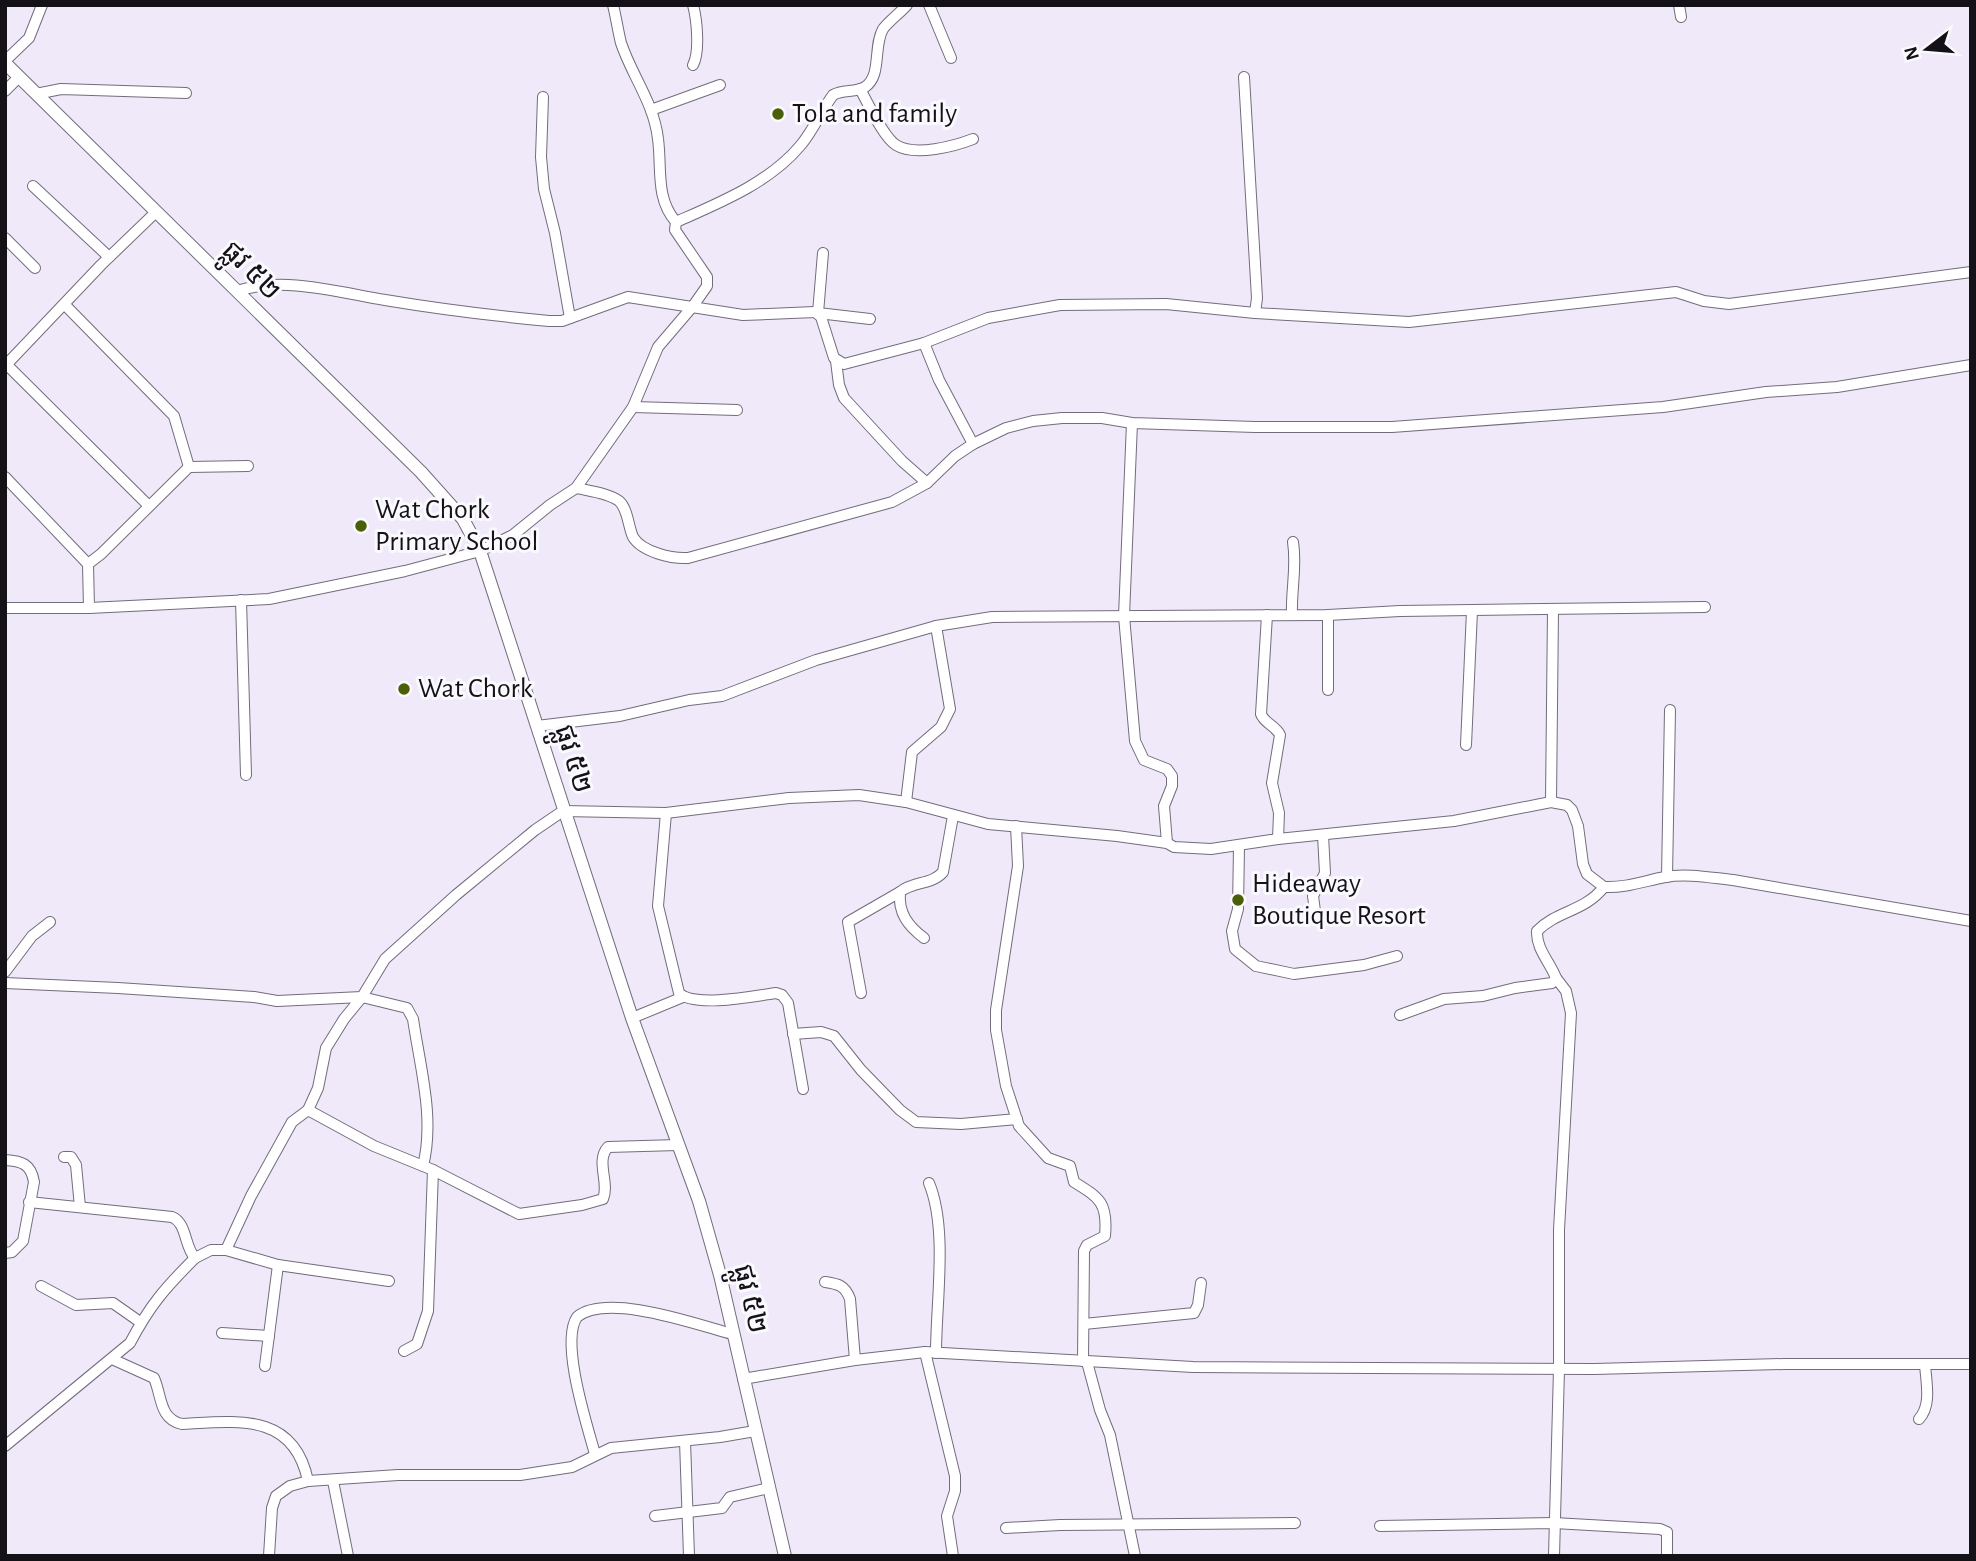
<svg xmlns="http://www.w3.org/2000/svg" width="1976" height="1561" font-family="'Alegreya Sans','Noto Sans Khmer',sans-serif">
<rect width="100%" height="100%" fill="#f0e9fa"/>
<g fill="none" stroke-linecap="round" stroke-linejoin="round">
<defs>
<g id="minor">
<path d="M613,5C616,17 618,31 621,43C632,76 654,103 658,139C662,168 655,198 676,222"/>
<path d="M929,5L951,58"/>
<path d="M1679,5L1681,17"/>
<path d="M5,61L29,38L42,5"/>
<path d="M693,65C700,52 697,20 693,5"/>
<path d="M860,89C868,103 883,137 896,145C915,157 955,146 973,139"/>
<path d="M5,91L19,77"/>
<path d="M36,94L61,89L186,93"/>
<path d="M543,97L541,157L544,189L555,233L570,318"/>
<path d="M651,110L720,85"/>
<path d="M33,186L109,257"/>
<path d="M5,238L35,268"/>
<path d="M823,253L818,313L870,319"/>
<path d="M237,291C284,276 337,292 385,300C439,309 495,316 549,321H562L628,297L743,315L815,312L821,317L834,358L844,364L924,343L988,318L1060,305L1166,304L1255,313L1257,298L1244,77"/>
<path d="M65,305L174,416L189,467"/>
<path d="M1255,313L1409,322L1676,292L1704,301L1729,304L1971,272"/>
<path d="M924,343L939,380L973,444"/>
<path d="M836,361L839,385L844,398L902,461L927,483"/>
<path d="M7,365L149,506"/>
<path d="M5,366L101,265L156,212"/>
<path d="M633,407L737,410"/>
<path d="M1132,423L1124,616L1135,741L1144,760L1167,769L1172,776V786L1164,806L1167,843"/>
<path d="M5,477L88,564L89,608"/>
<path d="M576,488C589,491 608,493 619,501C628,509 628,526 633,537C642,552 672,559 688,558L892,502L927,483L955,456L973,444L1006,428L1033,421L1062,418H1102L1132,423L1255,427H1392L1663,407L1766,392L1837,387L1971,365"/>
<path d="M88,564L101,554L189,467L248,466"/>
<path d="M241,600L246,775"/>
<path d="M5,608H89L269,599L405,571L480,551L513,535L550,505L576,488L633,407L658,347L693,306L707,286V277L675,230L676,222C719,203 769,183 800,146C813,131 821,111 833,95C843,89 855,93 865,87C882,76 873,46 883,29C889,21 900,13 907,5"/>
<path d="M1292,614C1291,590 1297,567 1293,542"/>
<path d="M1267,615L1261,714C1264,723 1276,726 1280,735L1272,783L1279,813L1278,839"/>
<path d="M1328,690V615"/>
<path d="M537,726L620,716L689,700L722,696L816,660L936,626L992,617L1328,615L1400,611L1705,607"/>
<path d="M1466,745L1472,611"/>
<path d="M906,802L912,752L941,727L950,709L936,626"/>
<path d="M1551,802L1553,609"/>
<path d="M666,813L658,906L679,993C694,1008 755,996 776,993L782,995L788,1003L803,1089"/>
<path d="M1016,826L1018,866L996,1010V1030L1006,1086L1019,1126L1048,1158L1070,1166L1074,1182C1100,1198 1108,1203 1105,1236L1087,1245L1084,1251L1083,1361"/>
<path d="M1239,846L1238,909L1232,931L1235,949L1256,966L1294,974L1364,965L1397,956"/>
<path d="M1667,877L1670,710"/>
<path d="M1316,919L1313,896L1325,873L1323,835"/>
<path d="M924,938C908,926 898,913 900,892C913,881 932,885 943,872L953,816"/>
<path d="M5,972L32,936L50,922"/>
<path d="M5,983L118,988L254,997L277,1001L362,997L407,1008L413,1019C420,1067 435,1118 423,1166"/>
<path d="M861,993L848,922L900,892"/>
<path d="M1400,1015L1444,999L1483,996L1515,988L1552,983L1556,978C1550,962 1536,949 1537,931C1558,910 1584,912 1604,887"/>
<path d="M632,1018L683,997"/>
<path d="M793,1034L821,1032L834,1036L861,1070L900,1110L916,1122L961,1124L1017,1119"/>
<path d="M308,1110L374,1146L433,1170L519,1214L582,1205L603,1199C610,1183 595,1161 608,1147L678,1145"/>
<path d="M64,1157H71L76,1165L80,1207"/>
<path d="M5,1160C22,1161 31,1164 34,1182L23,1241L12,1252L5,1253"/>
<path d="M929,1183C948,1229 936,1302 936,1353"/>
<path d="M29,1202L172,1217C187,1223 184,1246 195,1258L211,1250H226L251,1196L292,1122L308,1110L318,1088L326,1048L344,1019L362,997L385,959L456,895L535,830L563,811L666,813L789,798L859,795L906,802L988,824L1117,836L1167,843L1174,847L1211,849L1278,839L1454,821L1551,802L1567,805L1572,810L1578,826L1583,864L1587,874L1604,887C1626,888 1644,881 1665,877C1687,873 1712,878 1733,880L1971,921"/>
<path d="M226,1250L278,1265L389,1281"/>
<path d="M825,1282C838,1284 845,1285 850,1299L855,1360"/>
<path d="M41,1286L76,1305L113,1303L140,1322"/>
<path d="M1084,1324L1194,1313L1198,1305L1201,1283"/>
<path d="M222,1333L269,1336"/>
<path d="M404,1351L417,1344L428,1311L433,1170"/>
<path d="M925,1352L955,1476V1491L947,1516L953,1556"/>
<path d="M112,1359L154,1378C162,1396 159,1419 182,1424C237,1421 294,1412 308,1481"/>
<path d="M1087,1362L1100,1410L1110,1435L1135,1556"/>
<path d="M265,1366L278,1265"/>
<path d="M743,1379L855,1360L925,1352L1193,1367L1594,1369L1784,1364H1971"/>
<path d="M1919,1419C1932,1405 1926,1382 1925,1364"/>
<path d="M685,1441L689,1556"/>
<path d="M5,1446L130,1343C150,1305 165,1288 195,1258"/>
<path d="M595,1454C587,1425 560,1342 577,1317C607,1292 698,1325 732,1334"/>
<path d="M333,1481L348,1556"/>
<path d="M655,1516L722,1508L730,1497L769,1488"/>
<path d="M1380,1526L1554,1523L1660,1529L1667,1532V1556"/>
<path d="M1006,1528L1060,1525L1295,1523"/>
<path d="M269,1556L272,1508L276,1496L290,1486L308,1481L398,1475H520L572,1467L611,1448L720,1437L755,1431"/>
<path d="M1554,1556L1559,1369V1230L1571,1013L1566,991L1556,978"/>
</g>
<path id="tertiary" d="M5,63L421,472L463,519L480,551L632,1018L699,1201L720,1275L785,1556"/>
</defs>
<use href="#minor" stroke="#726c7b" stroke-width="12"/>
<use href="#tertiary" stroke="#726c7b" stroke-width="14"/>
<use href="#minor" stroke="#fff" stroke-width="10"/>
<use href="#tertiary" stroke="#fff" stroke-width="12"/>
</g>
<g fill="#4a5f08" stroke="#faf9fd" stroke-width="2.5">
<circle cx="778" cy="114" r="7"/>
<circle cx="361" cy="526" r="7"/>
<circle cx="404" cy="689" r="7"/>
<circle cx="1238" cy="900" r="7"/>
</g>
<g text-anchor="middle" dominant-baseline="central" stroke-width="6" stroke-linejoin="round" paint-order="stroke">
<g font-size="28" fill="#141217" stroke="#faf9fd" text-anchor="start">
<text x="792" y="114">Tola and family</text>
<text x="375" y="510">Wat Chork<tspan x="375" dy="32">Primary School</tspan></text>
<text x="418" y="689">Wat Chork</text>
<text x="1252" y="884">Hideaway<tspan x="1252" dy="32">Boutique Resort</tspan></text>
</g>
<g font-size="28" fill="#141217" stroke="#faf9fd">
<text transform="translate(251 271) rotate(45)">ផ្លូវ ៥២</text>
<text transform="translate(573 759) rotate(73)">ផ្លូវ ៥២</text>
<text transform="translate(750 1299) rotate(77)">ផ្លូវ ៥២</text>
</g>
</g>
<rect width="1976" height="1561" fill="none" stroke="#141217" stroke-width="14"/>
<g transform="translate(1927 49) rotate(254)" stroke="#faf9fd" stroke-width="5" paint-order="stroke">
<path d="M0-5L12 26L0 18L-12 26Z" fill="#141217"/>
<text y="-10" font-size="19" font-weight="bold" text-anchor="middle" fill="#141217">N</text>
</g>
</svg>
